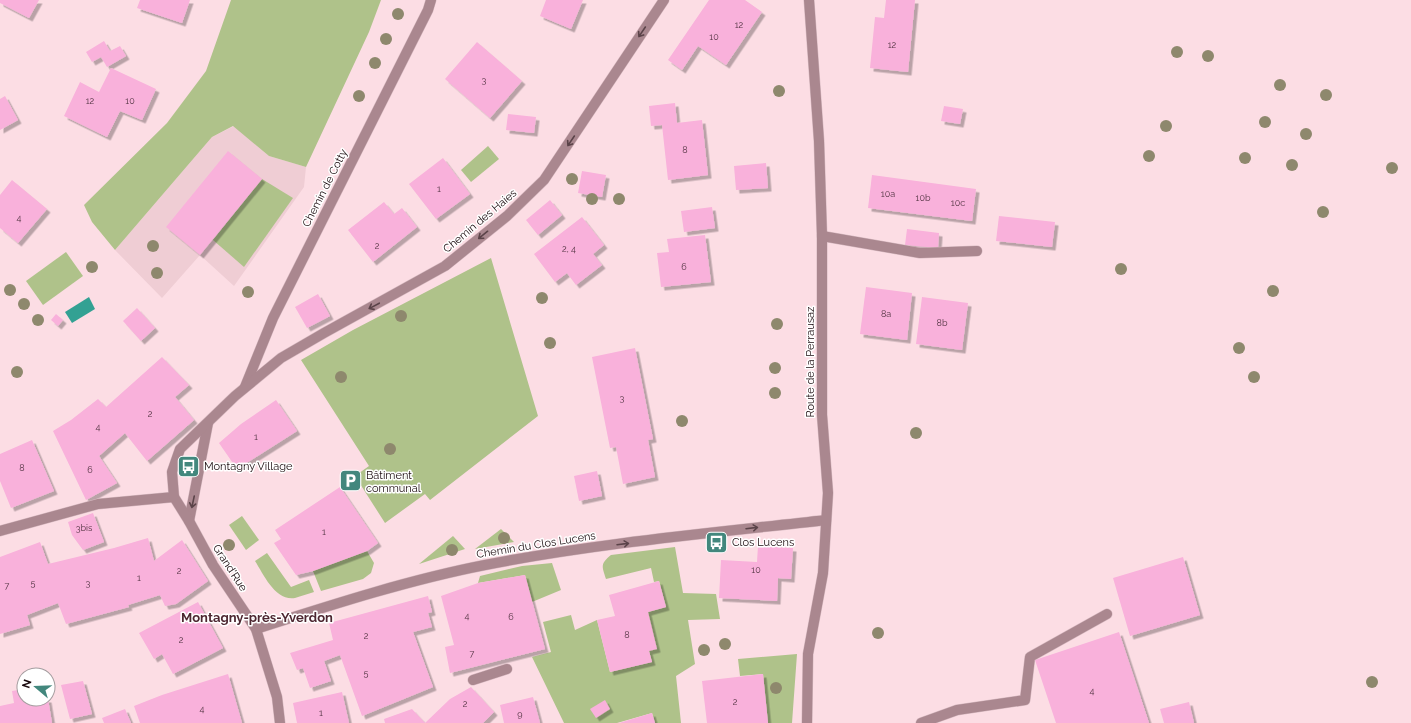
<svg xmlns="http://www.w3.org/2000/svg" width="1411" height="723" font-family="Raleway,sans-serif">
<defs>
<filter id="shadow"><feDropShadow dx="3.5" dy="3.5" stdDeviation="0" flood-color="#0004"/></filter>
</defs>
<rect width="100%" height="100%" fill="#fcdde4"/>
<path fill="#efcdd4" d="M234,126L269,156L306,167L304,187L234,286L200,255L162,298L115,250L212,137Z"/>
<g fill="#afc28a">
<path d="M231,0H381L369,32L306,167L269,156L233,126L212,137L115,250L92,222L84,205L167,123L206,71Z"/>
<path d="M488,146L499,159L471,182L461,170Z"/>
<path d="M262,179L293,198L244,267L213,240Z"/>
<path d="M66,252L83,276L43,305L26,281Z"/>
<path d="M491,258L538,416L430,500L425,494L385,523L355,476L369,466L301,360L353,330Z"/>
<path d="M242,516L259,540L246,550L229,525Z"/>
<path d="M501,529L514,542L475,549Z"/>
<path d="M453,536L465,549L419,564Z"/>
<path d="M675,547L683,593L716,594L720,619L688,620L695,664L676,676L681,723H655L652,713L617,723H564L532,657L551,652L543,622L571,615L575,630L597,620L610,672L652,662L649,651L648,612L666,607L659,581L654,582L651,568L606,579C602,566 600,564 611,555Z"/>
<path d="M367,551L374,563L371,573L363,579L321,591L313,571Z"/>
<path d="M267,553L291,587L309,580L314,592C308,594 301,596 295,598C275,601 264,575 255,561Z"/>
<path d="M552,563L561,590L532,602L525,575L478,583L480,576L522,566Z"/>
<path d="M797,654L792,723H768L763,674L740,676L738,659Z"/>
</g>
<path fill="#33a193" d="M89,297L95,309L72,323L65,312Z"/>
<g fill="#f9b1db" filter="url(#shadow)">
<path d="M0,0H39L29,18L0,3Z"/>
<path d="M140,0H190L182,23L137,8Z"/>
<path d="M546,0H583L571,29L540,16Z"/>
<path d="M709,0H745L762,12L726,65L698,46L682,70L668,60Z"/>
<path d="M886,0H915L908,72L870,68L875,17L884,18Z"/>
<path d="M104,41L110,51L120,46L126,56L107,67L101,57L92,62L86,52Z"/>
<path d="M477,42L522,81L490,118L445,79Z"/>
<path d="M111,68L156,89L142,120L120,111L107,137L64,116L80,82L99,92Z"/>
<path d="M5,96L18,120L0,130V99Z"/>
<path d="M675,103L677,123L702,120L708,175L668,180L662,125L651,126L649,106Z"/>
<path d="M944,106L963,109L960,124L941,121Z"/>
<path d="M508,114L536,117L534,133L506,130Z"/>
<path d="M228,151L262,179L200,255L166,227Z"/>
<path d="M443,158L470,194L436,219L409,184Z"/>
<path d="M766,163L768,188L736,190L734,166Z"/>
<path d="M582,171L606,175L602,197L578,193Z"/>
<path d="M872,175L976,189L972,221L868,208Z"/>
<path d="M12,180L47,209L18,243L0,228V195Z"/>
<path d="M550,200L562,215L538,235L526,220Z"/>
<path d="M384,202L394,214L402,208L417,227L373,262L348,230Z"/>
<path d="M712,207L715,228L684,232L681,211Z"/>
<path d="M999,216L1055,222L1052,247L996,241Z"/>
<path d="M582,217L604,245L593,254L602,265L576,285L567,273L555,282L534,254Z"/>
<path d="M907,229L939,233L938,248L905,245Z"/>
<path d="M705,235L711,282L661,287L657,253L669,252L667,239Z"/>
<path d="M866,287L912,293L907,340L860,334Z"/>
<path d="M318,294L330,316L307,328L295,307Z"/>
<path d="M922,297L968,303L962,350L916,344Z"/>
<path d="M137,308L155,328L141,341L123,321Z"/>
<path d="M56,314L63,320L58,326L51,320Z"/>
<path d="M635,348L653,439L648,440L655,477L623,484L616,447L610,448L592,357Z"/>
<path d="M162,357L189,385L175,397L194,420L147,461L125,433L99,456L117,483L86,500L53,431L71,420L98,399L106,407Z"/>
<path d="M276,400L297,431L237,469L219,443L241,424Z"/>
<path d="M32,440L54,491L11,508L0,481V454Z"/>
<path d="M597,471L602,496L579,501L574,476Z"/>
<path d="M340,487L378,543L367,551L313,571L296,575L274,543L281,539L275,530Z"/>
<path d="M93,513L104,542L83,550L72,535L68,522Z"/>
<path d="M148,538L154,561L182,540L208,581L176,604L165,606L160,595L128,605L129,607L66,624L58,603L27,615L30,625L0,634V557L40,542L48,564L114,548Z"/>
<path d="M758,546L793,548L791,579L778,578L777,601L719,598L721,560L757,562Z"/>
<path d="M1183,557L1200,615L1130,636L1113,578Z"/>
<path d="M525,575L545,649L450,673L445,647L454,645L441,596L478,583Z"/>
<path d="M659,581L666,607L648,612L657,649L649,651L652,662L610,672L597,620L615,616L609,595Z"/>
<path d="M428,596L432,612L428,613L432,627L413,632L433,687L362,716L340,655L324,661L331,681L310,688L303,668L297,670L290,653L333,640L329,623Z"/>
<path d="M198,602L223,648L173,674L162,654L154,659L139,633Z"/>
<path d="M1119,632L1149,723H1056L1035,660Z"/>
<path d="M228,674L242,723H140L134,706L162,695Z"/>
<path d="M763,674L768,723H707L702,681Z"/>
<path d="M83,681L92,714L70,719L61,685Z"/>
<path d="M471,687L494,712L483,723H385L384,719L412,709L425,723L450,699Z"/>
<path d="M24,689V699H48L52,723H0V706L14,703L12,691Z"/>
<path d="M342,692L349,723H297L293,703Z"/>
<path d="M533,697L540,723H504L500,705Z"/>
<path d="M605,700L610,709L596,718L590,709Z"/>
<path d="M1189,702L1194,723H1164L1160,709Z"/>
<path d="M125,709L131,723H104L102,718Z"/>
<path d="M652,713L655,723H619Z"/>
</g>
<g fill="none" stroke-linecap="round" stroke-linejoin="round">
<defs>
<g id="service">
<path d="M822,236L920,253L977,251"/>
<path d="M189,521L208,423"/>
<path d="M473,680L507,669"/>
<path d="M921,723L957,710L1025,700L1030,657L1107,614"/>
</g>
<g id="minor">
<path d="M245,387L273,318L428,10L431,0"/>
<path d="M0,531L98,504L174,497"/>
<path d="M256,629C331,605 408,580 485,565C598,543 712,533 826,520"/>
<path d="M280,723L277,697L256,629L213,565L189,521L174,497L172,472L180,449L235,396L281,358L324,333L445,266L507,216L544,180L664,0"/>
</g>
<path id="tertiary" d="M807,723L808,654L823,573L828,493L822,415V236L819,141L809,0"/>
</defs>
<use href="#service" stroke="#d8bbc2" stroke-width="11"/>
<use href="#minor" stroke="#d8bbc2" stroke-width="11"/>
<use href="#tertiary" stroke="#d8bbc2" stroke-width="11"/>
<use href="#service" stroke="#aa878f" stroke-width="10"/>
<use href="#minor" stroke="#aa878f" stroke-width="10"/>
<use href="#tertiary" stroke="#aa878f" stroke-width="10"/>
</g>
<g fill="#8e886d">
<circle cx="398" cy="14" r="6"/>
<circle cx="386" cy="39" r="6"/>
<circle cx="1177" cy="52" r="6"/>
<circle cx="1208" cy="56" r="6"/>
<circle cx="375" cy="63" r="6"/>
<circle cx="1280" cy="85" r="6"/>
<circle cx="779" cy="91" r="6"/>
<circle cx="1326" cy="95" r="6"/>
<circle cx="359" cy="96" r="6"/>
<circle cx="1265" cy="122" r="6"/>
<circle cx="1166" cy="126" r="6"/>
<circle cx="1306" cy="134" r="6"/>
<circle cx="1149" cy="156" r="6"/>
<circle cx="1245" cy="158" r="6"/>
<circle cx="1292" cy="165" r="6"/>
<circle cx="1392" cy="168" r="6"/>
<circle cx="572" cy="179" r="6"/>
<circle cx="592" cy="199" r="6"/>
<circle cx="619" cy="199" r="6"/>
<circle cx="1323" cy="212" r="6"/>
<circle cx="153" cy="246" r="6"/>
<circle cx="92" cy="267" r="6"/>
<circle cx="1121" cy="269" r="6"/>
<circle cx="157" cy="273" r="6"/>
<circle cx="10" cy="290" r="6"/>
<circle cx="1273" cy="291" r="6"/>
<circle cx="248" cy="292" r="6"/>
<circle cx="542" cy="298" r="6"/>
<circle cx="24" cy="304" r="6"/>
<circle cx="401" cy="316" r="6"/>
<circle cx="38" cy="320" r="6"/>
<circle cx="777" cy="324" r="6"/>
<circle cx="550" cy="343" r="6"/>
<circle cx="1239" cy="348" r="6"/>
<circle cx="775" cy="368" r="6"/>
<circle cx="17" cy="372" r="6"/>
<circle cx="341" cy="377" r="6"/>
<circle cx="1254" cy="377" r="6"/>
<circle cx="775" cy="393" r="6"/>
<circle cx="682" cy="421" r="6"/>
<circle cx="916" cy="433" r="6"/>
<circle cx="390" cy="449" r="6"/>
<circle cx="504" cy="538" r="6"/>
<circle cx="229" cy="545" r="6"/>
<circle cx="452" cy="550" r="6"/>
<circle cx="878" cy="633" r="6"/>
<circle cx="725" cy="644" r="6"/>
<circle cx="704" cy="650" r="6"/>
<circle cx="1372" cy="682" r="6"/>
<circle cx="776" cy="688" r="6"/>
</g>
<defs><path id="oneway-shaft" d="M-6 0H5M1.5-3L5.5 0L1.5 3" fill="none" stroke-width="1.6" stroke-linecap="round" stroke-linejoin="round"/></defs>
<g stroke="#5b4349">
<use href="#oneway-shaft" transform="translate(642 32) rotate(124)"/>
<use href="#oneway-shaft" transform="translate(571 141) rotate(124)"/>
<use href="#oneway-shaft" transform="translate(483 235) rotate(141)"/>
<use href="#oneway-shaft" transform="translate(374 306) rotate(152)"/>
<use href="#oneway-shaft" transform="translate(193 502) rotate(102)"/>
<use href="#oneway-shaft" transform="translate(752 528) rotate(-7)"/>
<use href="#oneway-shaft" transform="translate(623 544) rotate(-7)"/>
</g>
<defs>
<symbol id="bus-square" viewBox="-11 -11 22 22"><rect x="-9" y="-9" width="18" height="18" rx="4" fill="#42877d" stroke="#fff"/><path d="M-5-6H5V4H4V6H2V4H-2V6H-4V4H-5ZM-3.5-4V0h7V-4ZM-3.5 1.2v1.5H-2V1.2ZM2 1.2v1.5H3.5V1.2Z" fill="#fff"/></symbol>
<symbol id="parking-square" viewBox="-11 -11 22 22"><rect x="-9" y="-9" width="18" height="18" rx="4" fill="#42877d" stroke="#fff"/><path d="M-3.5-5.5H1a3.5 3.5 0 0 1 0 7H-1V5.5H-3.5ZM-1-3.4V-.6H.8a1.4 1.4 0 0 0 0-2.8Z" fill="#fff"/></symbol>
</defs>
<g fill-rule="evenodd">
<use href="#bus-square" x="176" y="454" width="25" height="25"/>
<use href="#parking-square" x="338" y="468" width="25" height="25"/>
<use href="#bus-square" x="704" y="530" width="25" height="25"/>
</g>
<g text-anchor="middle" dominant-baseline="central" stroke-width="3" stroke-linejoin="round" paint-order="stroke">
<g font-size="9" fill="#523442">
<text x="739" y="25">12</text>
<text x="714" y="37">10</text>
<text x="892" y="45">12</text>
<text x="484" y="80">3</text>
<text x="90" y="101">12</text>
<text x="130" y="101">10</text>
<text x="685" y="150">8</text>
<text x="439" y="189">1</text>
<text x="888" y="194">10a</text>
<text x="923" y="198">10b</text>
<text x="958" y="203">10c</text>
<text x="19" y="218">4</text>
<text x="377" y="246">2</text>
<text x="569" y="249">2, 4</text>
<text x="684" y="267">6</text>
<text x="886" y="314">8a</text>
<text x="942" y="323">8b</text>
<text x="622" y="398">3</text>
<text x="150" y="414">2</text>
<text x="98" y="427">4</text>
<text x="256" y="437">1</text>
<text x="22" y="468">8</text>
<text x="90" y="470">6</text>
<text x="84" y="528">3bis</text>
<text x="324" y="532">1</text>
<text x="756" y="570">10</text>
<text x="179" y="571">2</text>
<text x="139" y="578">1</text>
<text x="33" y="583">5</text>
<text x="88" y="583">3</text>
<text x="7" y="586">7</text>
<text x="467" y="616">4</text>
<text x="511" y="617">6</text>
<text x="627" y="635">8</text>
<text x="366" y="636">2</text>
<text x="181" y="640">2</text>
<text x="472" y="654">7</text>
<text x="366" y="673">5</text>
<text x="1092" y="691">4</text>
<text x="735" y="702">2</text>
<text x="465" y="704">2</text>
<text x="202" y="709">4</text>
<text x="321" y="713">1</text>
<text x="520" y="714">9</text>
</g>
<g font-size="11" fill="#1b0b0f" stroke="#fff">
<text transform="translate(325 188) rotate(-63)">Chemin de Cotty</text>
<text transform="translate(480 221) rotate(-40)">Chemin des Haies</text>
<text transform="translate(810 362) rotate(-90)">Route de la Perrausaz</text>
<text transform="translate(536 545) rotate(-9)">Chemin du Clos Lucens</text>
<text transform="translate(230 568) rotate(57)">Grand'Rue</text>
</g>
<g font-size="11" fill="#1b0b0f" stroke="#fff" text-anchor="start">
<text x="204" y="466">Montagny Village</text>
<text x="366" y="475">Bâtiment<tspan x="366" dy="13">communal</tspan></text>
<text x="732" y="542">Clos Lucens</text>
</g>
<g font-size="13" font-weight="bold" fill="#4d2731" stroke="#fff">
<text x="257" y="617">Montagny-près-Yverdon</text>
</g>
</g>
<g transform="translate(36 687) rotate(289)"><circle r="19" fill="#ffffff" stroke="#a49d9f"/>
<path d="M0-3L7 15L0 10L-7 15Z" fill="#42877d"/>
<text y="-6" font-size="11" font-weight="bold" text-anchor="middle" fill="#1b0b0f">N</text>
</g>
</svg>
